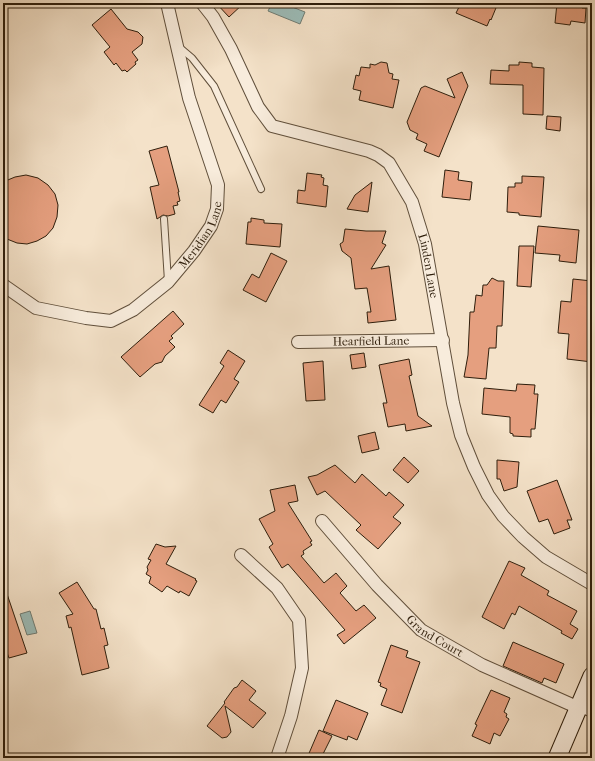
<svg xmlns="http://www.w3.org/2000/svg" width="595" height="761" font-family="'IM FELL French Canon',serif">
<rect width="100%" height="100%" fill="#f4e2c9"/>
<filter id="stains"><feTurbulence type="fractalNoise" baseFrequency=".005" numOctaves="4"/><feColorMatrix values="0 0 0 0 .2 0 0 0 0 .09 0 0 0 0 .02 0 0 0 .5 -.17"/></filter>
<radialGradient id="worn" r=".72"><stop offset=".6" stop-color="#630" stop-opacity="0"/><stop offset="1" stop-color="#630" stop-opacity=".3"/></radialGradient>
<g fill="#9cbdb9" stroke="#707d74">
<path d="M272,3H282L305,12L300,24L268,11Z"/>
<path d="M30,611L37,633L27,635L20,614Z"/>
</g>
<g fill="#e59f7f" stroke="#2e1e0c">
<path d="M216,3H244L229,17Z"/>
<path d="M461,3H498L491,20L490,19L487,26L456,13Z"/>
<path d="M557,3H582V8H586L585,23L571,21L570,25L555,23Z"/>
<path d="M111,9L127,29L138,32L143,37L142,44L132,52L138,60L135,62L136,64L127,72L125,70L122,71L116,63L114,65L104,52L110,47L92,25Z"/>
<path d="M381,62L387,63L389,73L393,74L392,79L399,80L393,108L359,100L361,91L353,89L356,75L359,76L361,67L370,68V64L375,65Z"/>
<path d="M519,62L532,63V67L544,68L543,115L523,114V85L490,84L491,70L509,71V65H519Z"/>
<path d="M462,72L468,86L439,157L424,151L427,144L416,139L418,134L410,130L407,122L421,88L425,86L455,98L447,79Z"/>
<path d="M547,116L561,117L560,131L546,129Z"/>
<path d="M167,146L179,192H178L180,201L177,202L178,205L173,206L175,214L168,216L163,215L157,219L150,187L159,185L149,151Z"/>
<path d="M445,170L459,172L458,180L472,182L470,200L442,197Z"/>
<path d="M307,173L322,175L321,177L324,178L323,185L328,186L326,207L297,203L298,190L305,191Z"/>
<path d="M26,175L38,178L48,185L55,194L58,205L57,217L53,228L46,236L37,241L27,244L17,243L7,239L3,236V182L15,177Z"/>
<path d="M522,176L544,177L541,217L519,215V213L507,212L508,187H515V183H522Z"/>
<path d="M372,182L368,212L347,209L355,195Z"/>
<path d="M251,218L264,220V223L282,224L280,247L246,244L248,222H251Z"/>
<path d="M538,226L579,230L576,263L559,261L560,255L535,253Z"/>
<path d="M345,229L366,231H386L382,243L386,245L371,269L389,266L396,320L368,323L367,312H371L367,288L355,289L351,258L342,251L340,244L343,242Z"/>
<path d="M519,246H534L531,287L517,286Z"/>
<path d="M271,253L287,261L266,302L243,290L252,274L259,278Z"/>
<path d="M492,278L498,281H504L502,326H497L496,348H489L486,379L464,377L468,355L470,312H474L476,295L482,296L483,285H487Z"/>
<path d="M573,279L592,281V362L567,359L569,334L558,333L561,301L571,302Z"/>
<path d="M173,311L184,324L171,336L173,338L169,341L175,347L165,356L162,362L155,364L140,377L121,357Z"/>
<path d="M228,350L245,361L234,379L239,382L226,403L221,400L213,413L199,405L224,366L220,363Z"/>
<path d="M364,353L366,367L352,369L350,355Z"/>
<path d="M409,359L412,375L409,376L418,416L432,426L406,431L405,424L388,427L383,403H387L379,365Z"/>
<path d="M323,361L325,400L306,401L303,363Z"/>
<path d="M517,384L535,385L534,394H538L535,429H531V437L513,436V434L510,433V417L482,414L484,388L516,391Z"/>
<path d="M375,432L379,449L362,453L358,436Z"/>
<path d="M404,457L419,471L408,483L393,470Z"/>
<path d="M497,460L519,462L517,487L504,491L500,479H497Z"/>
<path d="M335,465L355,483L362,474L386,496L389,492L404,505L393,517L401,523L378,549L356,530L361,525L325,491L317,495L308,477L317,475Z"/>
<path d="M557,480L572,520H567L570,528L554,534L548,519L539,522L527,491Z"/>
<path d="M295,485L298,501L288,503L312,541L310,542L312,545L303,551L304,554L301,556L324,583L336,573L347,586L340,593L356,611L364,605L376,618L344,644L337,635L345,630L288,564L282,568L269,547L273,544L259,519L275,511L270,490Z"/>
<path d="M156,544L165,547L176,546L166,564L196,579L195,580L197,581L189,596L180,591L179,593L167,586L162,592L149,583L151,577L146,574L148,570L147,567L151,560L148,559Z"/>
<path d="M509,561L525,568L521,575L549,591L547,595L577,611L570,624L578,629L572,639L561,633L562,631L519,606L515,615L512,613L504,629L482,617Z"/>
<path d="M77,582L94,609H96L101,629L104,628L108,645L104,646L109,668L82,675L71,627L69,628L66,616L73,614L59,593Z"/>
<path d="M3,588H5L27,653L9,658L6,650L3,651Z"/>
<path d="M513,642L564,664L556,683L544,678L542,683L503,666Z"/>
<path d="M391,645L408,651L406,657L420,662L402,713L381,705L387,689L380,686L381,683L378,682Z"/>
<path d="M242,680L256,691L249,700L266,713L253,728L225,706L231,732L227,737L222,738L207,726L225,703L224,702L234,688L237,687Z"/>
<path d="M491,690L510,698L504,712L507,714L506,717L509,719L500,736L494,733L490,744L472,736L477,725L475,724Z"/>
<path d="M336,700L368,713L357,740L348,736L347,740L323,731Z"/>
<path d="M319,730L332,736L321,758H307Z"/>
</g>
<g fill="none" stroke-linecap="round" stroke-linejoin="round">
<defs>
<g id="lane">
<path d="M179,47L192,58L214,86L261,189"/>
<path d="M164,219L168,281"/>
<path d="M580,709L592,714"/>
</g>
<g id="street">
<path id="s1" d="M202,3L213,17L231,49L258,107L272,126L369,151L378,155L389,163L412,202L425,244L453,403L461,435L474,467L488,495L503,516L523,537L546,557L592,584"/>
<path id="s2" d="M3,285L36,308L86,318L111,321L133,310L168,282L194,251L211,226L217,209L218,185L189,98L167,3"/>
<path id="s3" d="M298,342L443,340"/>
<path id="s4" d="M322,521L377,585L421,630L482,665L579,708"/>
<path d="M241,555L277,588L299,620L302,668L291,716L277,758"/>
</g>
<path id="secondary" d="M557,758L592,676"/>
</defs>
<use href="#lane" stroke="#604f3b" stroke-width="8"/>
<use href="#street" stroke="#604f3b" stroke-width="14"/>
<use href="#secondary" stroke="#2e1e0c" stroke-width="19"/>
<use href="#lane" stroke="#f8ecdc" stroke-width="6"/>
<use href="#street" stroke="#f8ecdc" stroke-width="12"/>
<use href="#secondary" stroke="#f8ecdc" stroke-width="17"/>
</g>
<g text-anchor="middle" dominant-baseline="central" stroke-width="3.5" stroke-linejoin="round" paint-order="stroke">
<g font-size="12" fill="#2e1e0c" stroke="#f8ecdc">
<text stroke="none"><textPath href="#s2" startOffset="244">Meridian Lane</textPath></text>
<text stroke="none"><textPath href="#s1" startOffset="377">Linden Lane</textPath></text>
<text stroke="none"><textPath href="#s3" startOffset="73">Hearfield Lane</textPath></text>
<text stroke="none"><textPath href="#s4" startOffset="162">Grand Court</textPath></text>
</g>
</g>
<rect width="595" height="761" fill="none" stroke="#f4e2c9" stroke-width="16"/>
<rect x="4" y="4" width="587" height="753" fill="none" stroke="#2e1e0c" stroke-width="2"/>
<rect x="8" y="8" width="579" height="745" fill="none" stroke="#2e1e0c"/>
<rect width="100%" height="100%" filter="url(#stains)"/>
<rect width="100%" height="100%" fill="url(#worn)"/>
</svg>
